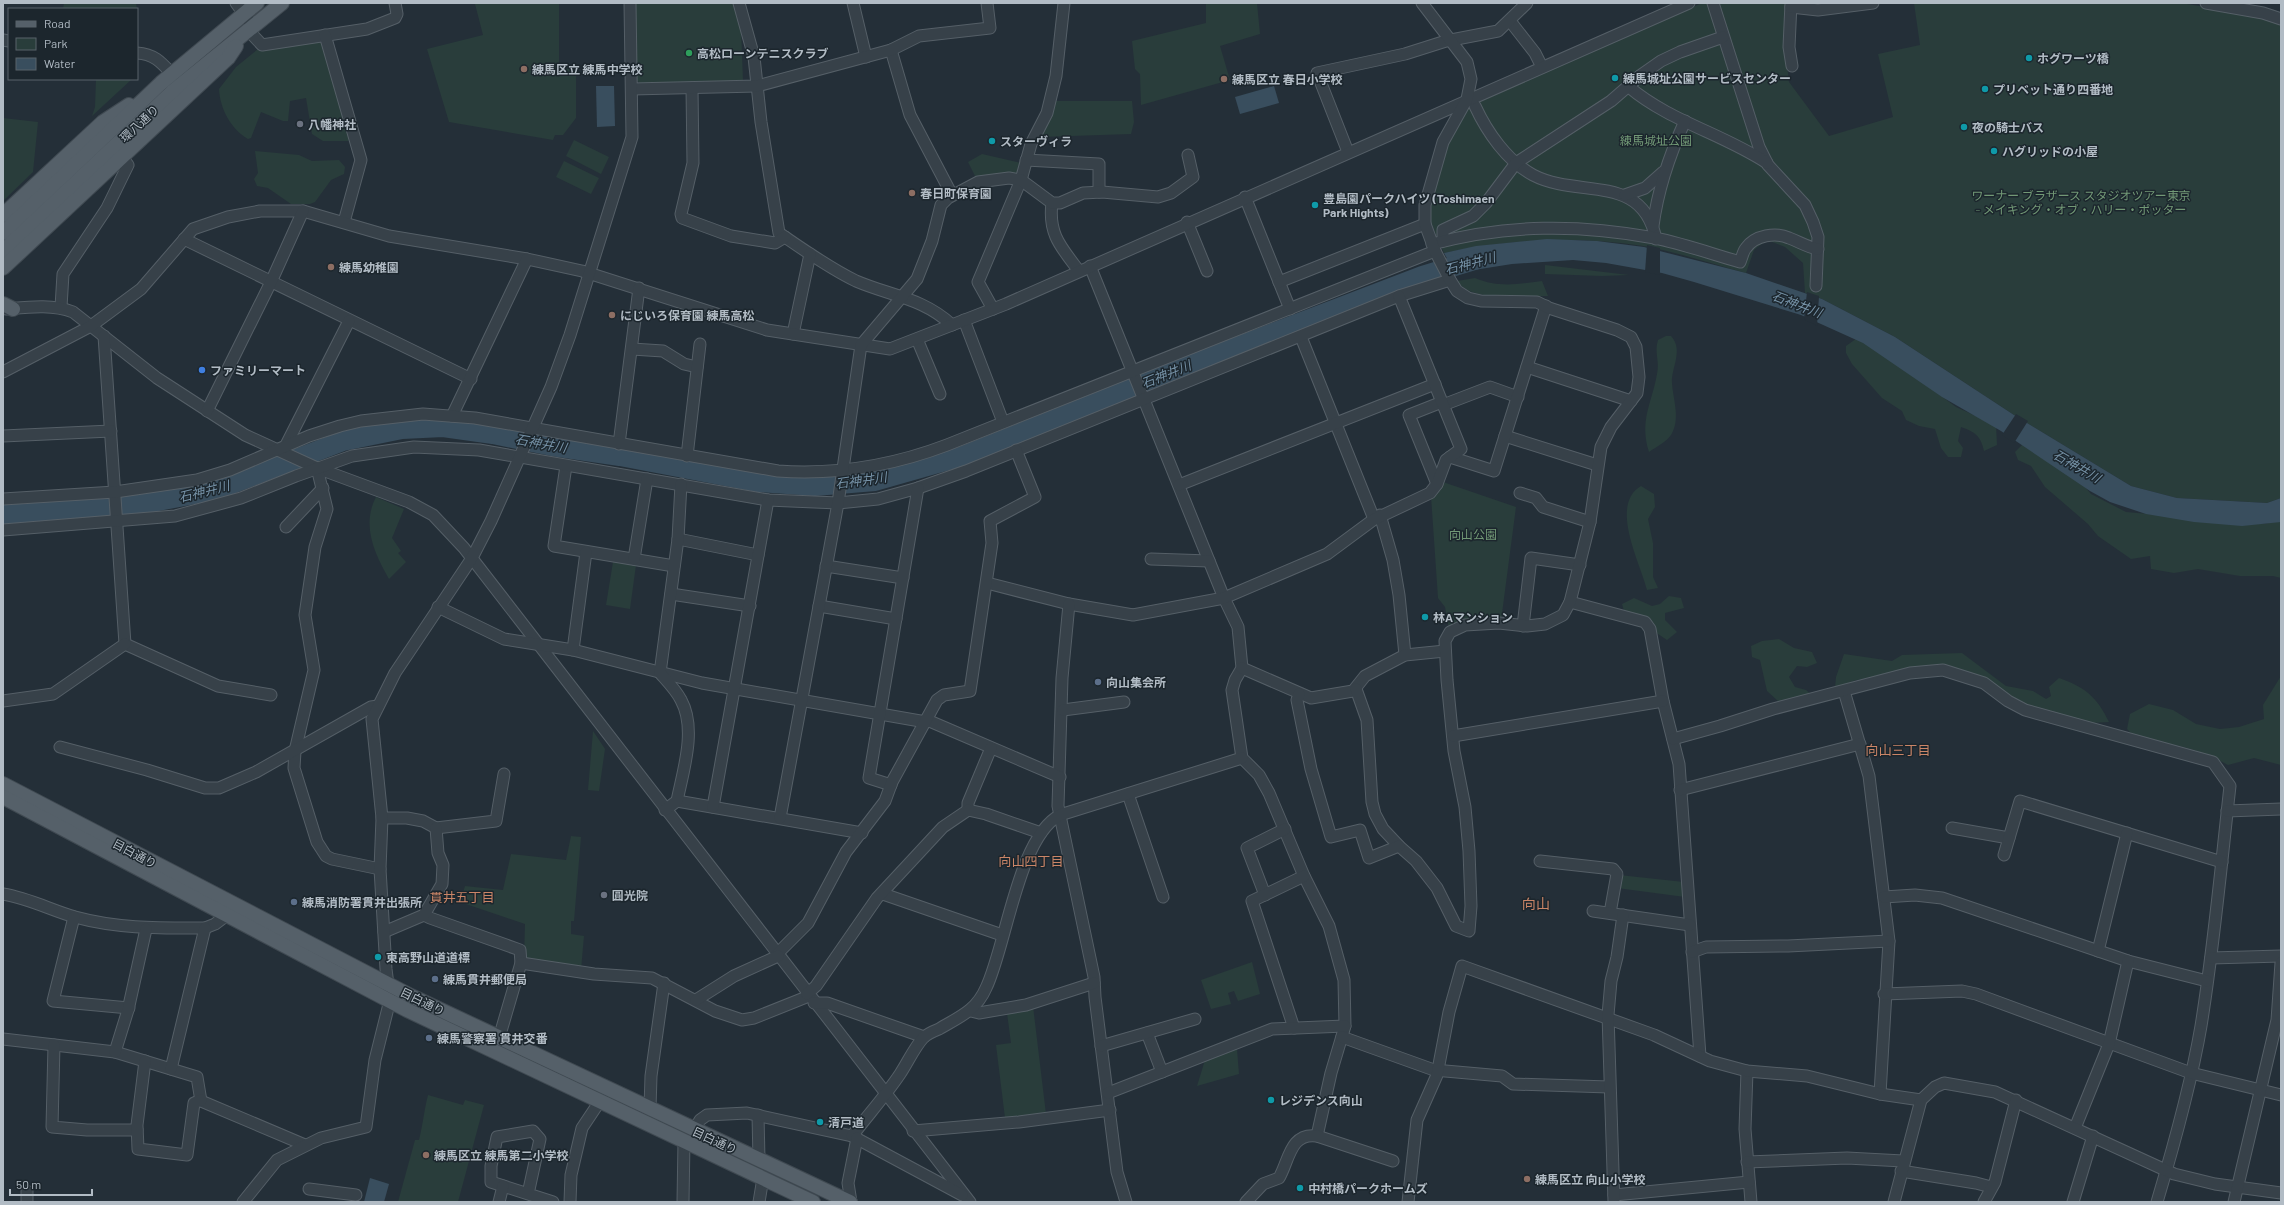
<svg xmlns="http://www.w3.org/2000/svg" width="2284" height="1205" font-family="Barlow,'Noto Sans JP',sans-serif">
<rect width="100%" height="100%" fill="#242f38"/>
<g fill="#293d3b">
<path d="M64,3H136L137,9H63Z"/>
<path d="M559,3V68L576,69V118L563,135H555L553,140L449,122L427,49L483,35L475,4Z"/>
<path d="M635,3H735L741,28L743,81L640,83L635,79Z"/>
<path d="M1220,3H1257L1260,34L1220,46L1230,80L1141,105L1140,74L1135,69L1132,41L1206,23V4Z"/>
<path d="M1702,3H1788L1786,56L1789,82L1829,136L1893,117L1878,54L1920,45L1914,3H2181L2230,11L2281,22V498L2267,503L2177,498L2131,486L2014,415L1895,337L1822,299L1805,293L1803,263L1785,247L1767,240L1754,250L1746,273C1712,264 1678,252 1643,246C1577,236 1510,239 1444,253L1431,223V200L1448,140L1468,107Z"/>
<path d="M320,39L323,41L351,137L348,141H323L312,134L306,98L290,101L288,121H283L261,112L251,138L248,139C231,129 220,109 219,89L236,67L258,49Z"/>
<path d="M96,79H132L92,116L95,107Z"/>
<path d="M1055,101H1132L1134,122L1131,134L1041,137Z"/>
<path d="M3,118L38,122L33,172L3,201Z"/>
<path d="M574,140L609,157L601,174L566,156Z"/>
<path d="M255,151L299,155L312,161L339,160L345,167L344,174L331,180L315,202L310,204H291L268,188L257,186L254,179L258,173Z"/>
<path d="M982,154L1021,163L1019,171C1009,178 989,175 976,178L968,162Z"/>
<path d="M564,161L599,178L591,194L556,177Z"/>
<path d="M1545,265L1629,275L1602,276L1545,274Z"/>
<path d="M1475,278C1499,288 1517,284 1542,281L1548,296C1523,296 1472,303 1457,281Z"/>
<path d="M1666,336H1671C1684,350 1671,368 1672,383C1673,400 1681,419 1671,435C1666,442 1656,447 1649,452C1639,420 1652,403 1657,374C1660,362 1654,352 1658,340Z"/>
<path d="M1860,336L1956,407L1996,425L1997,445L1984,451C1981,436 1975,432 1961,427L1958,441L1963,448L1961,457H1948L1941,448L1935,429L1919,426L1906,420L1902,411L1882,398L1852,364L1846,353V346Z"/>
<path d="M2023,444L2075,475L2091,494L2126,512L2263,524L2281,521V578L2273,576H2240L2198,569L2174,573L2151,569L2150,556L2131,559L2098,536L2088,524L2045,487L2031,466L2018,460L2015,452Z"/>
<path d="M1443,482L1516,507L1501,621L1449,629L1445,607L1438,598L1431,496Z"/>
<path d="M1641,486L1654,494L1655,507L1648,519L1653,543V577L1658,588L1647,590C1640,562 1609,505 1641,486Z"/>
<path d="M376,497L404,509L392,538L401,551L398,553L406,562L389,579C375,554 361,526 376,497Z"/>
<path d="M613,562L636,565L630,609L606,605Z"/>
<path d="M1669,596L1681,598L1684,608L1665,613V620L1677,632L1667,640L1624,611L1622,604L1634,598L1652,606L1660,604Z"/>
<path d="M1779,639L1794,648L1812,652L1817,663L1807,667L1797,666L1789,677L1795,687L1806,690L1812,695L1793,702L1778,701L1767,691L1760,660L1752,657L1751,646L1762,641Z"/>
<path d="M1962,653L2006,686L2033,691L2046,699L2051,696L2049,687L2059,678C2085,687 2097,697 2109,722L2091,723L2006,699L1950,672L1856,680L1835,688L1836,677L1844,654L1892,661L1902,655Z"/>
<path d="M2281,676V765L2254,758L2228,765C2196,748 2174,743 2138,740L2127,729L2130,714L2149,704L2173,710L2196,724L2220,729L2239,727L2264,719L2263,705Z"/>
<path d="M593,731L605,749L599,791L588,790Z"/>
<path d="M571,836L581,837L574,921H571V934L584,936L581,970L524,959L525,924L460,902L465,886L503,890L511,854L566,860Z"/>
<path d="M1619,875L1684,882L1685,897L1617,888Z"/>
<path d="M1252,962L1260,994L1238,1001L1234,991L1228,993L1231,1004L1211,1009L1201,980Z"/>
<path d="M1033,1006L1046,1114L1005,1118L996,1045L1011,1043L1007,1013Z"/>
<path d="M1237,1049L1239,1074L1197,1086L1205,1060Z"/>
<path d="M428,1095L463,1105L465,1100L484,1105L458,1202H398L415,1140H419C423,1124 424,1111 428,1095Z"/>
</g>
<g fill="#394e5e">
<path d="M596,86H614L615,126L597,127Z"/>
<path d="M1274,86L1279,103L1240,114L1235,97Z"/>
<path d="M1547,239L1597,241L1644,247L1746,273L1822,299L1895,337L2014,415L2131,486L2177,498L2267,503L2281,498V522L2242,526L2194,522L2146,514L2110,502L2090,491L2001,431L1942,397L1863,343L1801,315L1694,282L1662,273L1606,263L1573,260L1512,264L1455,273L1444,253L1476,246Z"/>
<path d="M370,1178L389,1184L384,1202H364Z"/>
</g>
<g fill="#242f38">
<path d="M1647,245L1660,248V275L1645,272Z"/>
<path d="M1807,292L1819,296L1817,326L1804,319Z"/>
<path d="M2016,414L2028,421L2014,443L2002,435Z"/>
</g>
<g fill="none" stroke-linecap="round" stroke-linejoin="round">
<path stroke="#394e5e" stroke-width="20" d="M3,515L142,504L216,490L343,441L402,429L443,427L493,434L552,446L620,456L757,482L815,486L875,481L963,456L1197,362L1422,276L1478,259"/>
<defs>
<g id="minor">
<path d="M236,3L252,25"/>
<path d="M739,3L754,57L761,122L779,233C804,250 829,268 856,281C891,296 923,298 952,325"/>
<path d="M853,3L866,57"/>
<path d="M1713,3L1759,147L1768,165L1805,205L1813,222L1818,237L1816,286"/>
<path d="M1791,3L1789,47L1792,66"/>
<path d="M2206,3L2263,13L2281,19"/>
<path d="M1791,7L1818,10L1873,3"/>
<path d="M1510,21L1535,53L1542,67"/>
<path d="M248,30L262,45L367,29L395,18L397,14L395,3"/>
<path d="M325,35L361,160L344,222"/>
<path d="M3,40L9,41"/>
<path d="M891,50L910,115L952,195"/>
<path d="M137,53C154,54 161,62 172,74"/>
<path d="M1629,87C1669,121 1723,134 1767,163"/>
<path d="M692,88L693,163L681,214L682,218L731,236L775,243L785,237"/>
<path d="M632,89L757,86L891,50L919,36L990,28L987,3"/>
<path d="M1475,106C1487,132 1507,161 1533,175C1579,199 1642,172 1656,239"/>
<path d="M1348,152L1317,73L1405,54L1446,41L1498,31L1527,3"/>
<path d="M1026,160L1099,164V192"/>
<path d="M1625,195L1645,188L1663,172"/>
<path d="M1245,197L1290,309"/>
<path d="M1052,203C1048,234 1061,247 1079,271"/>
<path d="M1187,222L1207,271"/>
<path d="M1653,226C1658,188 1669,156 1685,121"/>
<path d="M184,239L471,379"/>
<path d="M1443,241V230L1473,216L1486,203L1516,163L1611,101L1641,75L1661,61L1680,52L1723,37"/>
<path d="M1432,244C1507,224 1579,224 1655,238C1684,244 1712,254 1740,262C1742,258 1743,251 1746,248C1755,235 1776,232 1789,238C1800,242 1807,247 1818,249"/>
<path d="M1090,266L1224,598L1238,627L1242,668L1235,680L1232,690L1242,758L1259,775L1269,793L1304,876L1329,926L1344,980L1345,1026L1331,1073L1317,1136"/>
<path d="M1279,282L1425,224"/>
<path d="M61,307L63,274L107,208L128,165L121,156"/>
<path d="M6,309C29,307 52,304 73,312L157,378L245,435L317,468L409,502L433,515L464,548L970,1202"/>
<path d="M993,309L978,282L1021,180L1031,144L1047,113L1056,76L1064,3"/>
<path d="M964,320L1003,422"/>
<path d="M793,334L810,254"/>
<path d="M104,336L125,644"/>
<path d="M1301,337L1374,519"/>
<path d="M917,339L940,394"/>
<path d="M632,349L663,351L684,364L697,367"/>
<path d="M1527,367L1631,401"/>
<path d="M3,372L91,326L141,289L193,229L228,217L260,211H303L389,236L527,259L582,271L767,330L890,349L1006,304L1689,3"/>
<path d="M1443,405L1490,387L1518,397"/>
<path d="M207,411L271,282L303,211"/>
<path d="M452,416L527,259"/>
<path d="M3,436L111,431"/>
<path d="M1505,436L1597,465"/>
<path d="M619,444L639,288"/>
<path d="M285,447L349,321"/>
<path d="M687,456L700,344"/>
<path d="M1450,457L1494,471L1546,306"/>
<path d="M566,466L554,546L674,566"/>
<path d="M317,468L327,509L315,547L305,615L314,670L295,751L294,768L317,842L326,856L332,859L380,869"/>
<path d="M1437,484L1409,415L1442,402"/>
<path d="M1179,485L1435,384"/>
<path d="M1520,493L1536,498L1543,507L1590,522"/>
<path d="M3,499L115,492L197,480L230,470L309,436L340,426L361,421L423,414L475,418L778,471C837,475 892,466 947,445L1435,251"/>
<path d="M1380,515L1393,560L1399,595L1405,655"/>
<path d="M286,527L323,488"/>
<path d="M3,530L175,516L241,498L296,476L352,456L414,447L479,450L768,500L791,501L838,503L878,499L918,488L966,471L1399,296L1450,280"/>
<path d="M678,539L758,555"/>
<path d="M634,559L647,479"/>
<path d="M1151,559L1209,561"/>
<path d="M826,566L903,578"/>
<path d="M987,583L1069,604L1133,615L1224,598L1327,554L1373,520L1430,493L1437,484L1446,460L1461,449L1399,296"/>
<path d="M671,594L750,606"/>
<path d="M1570,602L1645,622L1650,629L1663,701L1679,764L1700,1056"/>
<path d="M1069,604L1062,678L1058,806L1094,977L1095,997L1117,1172L1126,1202"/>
<path d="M819,606L896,619"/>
<path d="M438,607L504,639L573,650L702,683L926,722"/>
<path d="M1523,626L1531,558L1580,565"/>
<path d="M125,644L218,686L271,695"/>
<path d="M573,650L586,552"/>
<path d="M1242,668L1311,698L1353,691L1365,676L1405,655L1445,651"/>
<path d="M1356,689L1367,720L1372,802L1375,814L1383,829L1399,846L1416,861L1437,888L1456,926L1469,931L1471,906L1469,851L1465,807L1454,751L1447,680L1445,641L1450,632L1465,625L1499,623L1527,626L1545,624L1563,615L1570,602L1590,522L1601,447L1611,427L1637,393L1639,377L1636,347L1631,337L1617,330L1549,308L1537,302L1481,301L1468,298L1457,291L1450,280L1435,251L1425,224V205L1443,142L1467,99L1471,79L1467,62L1422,3"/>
<path d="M1844,691L1869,776L1889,941L1880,1094"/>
<path d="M1299,694L1297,700L1311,769L1331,837L1360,830L1369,858L1399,846"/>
<path d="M3,701L53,694L125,644"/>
<path d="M1063,710L1124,702"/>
<path d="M927,720L1060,777"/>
<path d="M1453,736L1663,701"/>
<path d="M1673,739L1720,726L1773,709L1910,673L1943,670L1984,683L2008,701L2025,710L2213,762L2230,786C2221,866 2214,946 2201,1026C2191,1085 2174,1145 2157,1202"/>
<path d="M60,747L147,770L205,788H219L256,772L371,707L378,706"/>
<path d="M891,785L869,778L918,488"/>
<path d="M1680,790L1860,744"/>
<path d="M1128,794L1163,897"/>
<path d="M677,801L862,833"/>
<path d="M713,807L768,500"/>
<path d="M665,810L677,801C683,771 697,729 681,700C676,690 667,681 660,673L678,539L681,484"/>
<path d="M968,810V803L991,748"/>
<path d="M2227,811L2281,809"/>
<path d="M382,818H407L423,821L436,828L496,821L504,774"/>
<path d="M780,818L838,503L861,345L917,279L932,241L941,205L948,198L978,182L1009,178L1021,180L1052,203H1060L1083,193L1102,192L1158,197L1171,193L1193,177L1188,155"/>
<path d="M1952,828L2009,838"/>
<path d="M2004,855L2020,801L2222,862"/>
<path d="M1540,861L1613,869L1617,874L1610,913"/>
<path d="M3,894C28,898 51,910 75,917C119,929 161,928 205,928L215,924L227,915"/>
<path d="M883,894L1002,935"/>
<path d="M1265,895L1247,848L1285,829"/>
<path d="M1884,897L1915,895L1942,898L2128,961L2207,981"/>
<path d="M1593,911L1690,925"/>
<path d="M424,915L430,918L520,950L521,963L499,1038"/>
<path d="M74,917L53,1001L129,1008"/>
<path d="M384,932L424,915L442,884L443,865L438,853L436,828"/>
<path d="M2098,951L2127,833"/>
<path d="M1692,952L1706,947L1788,946L1889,941"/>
<path d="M777,954L808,923L846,852L885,801L892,782L937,700L944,695L970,691L992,543L990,521L1035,497L1016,450"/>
<path d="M2211,958L2281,956"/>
<path d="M521,963L594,974L652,978L715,1011L742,1020L754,1018L809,996"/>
<path d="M807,994L816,986L877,898L943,827L968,810L986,814L1041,833"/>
<path d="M1884,994L1962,991L1976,994L2191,1073L2281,1095"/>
<path d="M696,1000L734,976L778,956"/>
<path d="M814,1003H827L924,1037"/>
<path d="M971,1011L979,1013L1026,1005L1094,983"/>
<path d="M1294,1028L1252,901L1304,876"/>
<path d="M1147,1033L1162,1072"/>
<path d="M1342,1037L1434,1070L1502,1076L1513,1084L1609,1087"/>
<path d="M3,1039L115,1052L197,1077L201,1101L305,1145"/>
<path d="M54,1045L52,1127L87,1130H137"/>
<path d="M1101,1046L1195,1019"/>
<path d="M115,1052L128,1010L146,929"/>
<path d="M145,1061L137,1125L138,1149L187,1155L194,1103L201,1100"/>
<path d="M171,1069L205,928"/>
<path d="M1747,1071L1745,1129L1751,1202"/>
<path d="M1108,1093L1272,1029L1345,1026"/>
<path d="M650,1108L651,1076L664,983"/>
<path d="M758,1115L759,1160"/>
<path d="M2075,1128L2109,1044L2128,961"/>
<path d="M694,1130L700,1120L707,1115L747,1113L852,1136L962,1195"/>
<path d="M913,1131L1019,1122L1110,1110"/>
<path d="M852,1136C868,1115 886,1095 900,1074C908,1062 914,1048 923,1038C927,1034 934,1031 939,1029C959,1017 976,1011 986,988C1006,947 1018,837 1060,815L1242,758"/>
<path d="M1747,1162L1847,1158L1903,1161"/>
<path d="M1901,1171L1976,1183L1991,1187"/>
<path d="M309,1189L356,1195"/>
<path d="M528,1194L540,1139L533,1131L497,1137L491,1166V1182L553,1202"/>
<path d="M1614,1195L1749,1182"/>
<path d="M27,1202V1191"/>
<path d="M243,1202L277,1160L321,1138L366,1127L375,1060L390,1000L386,969L380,869L382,818L372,719L395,673L472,558L491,521L551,387L570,335L632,137L630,3"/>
<path d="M499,1202L503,1186"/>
<path d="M570,1202L571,1175L582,1128L600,1101"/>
<path d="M683,1202L684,1141"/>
<path d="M759,1202L763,1178"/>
<path d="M851,1202L848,1183L857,1138"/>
<path d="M1246,1202L1263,1184L1279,1178C1289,1161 1290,1132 1317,1136L1393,1161"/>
<path d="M1408,1202L1417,1120L1437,1075L1449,1012L1462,966L1654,1035L1710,1061L1747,1071L1807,1076L1880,1094L1921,1100"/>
<path d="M1614,1202L1608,1015L1611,981L1617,957L1623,915"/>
<path d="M1894,1202L1921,1100L1935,1087L1944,1083L1995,1092L2174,1174L2215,1184L2281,1193"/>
<path d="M1984,1202L1995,1182L2016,1100"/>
<path d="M2073,1202L2093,1136"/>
<path d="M2234,1202L2277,1020L2281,963"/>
</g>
<g id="major">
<path d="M3,215L103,122L129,105"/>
<path d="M3,233L161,83L257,3"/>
<path d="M3,251L172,92L282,3"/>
<path d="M3,268L228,58L236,46"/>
<path d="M3,304L13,309"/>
<path d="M3,784L411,996L850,1202"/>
<path d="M3,797L407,1010L813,1202"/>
</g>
</defs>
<use href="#minor" stroke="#555f67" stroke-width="13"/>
<use href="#major" stroke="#404a52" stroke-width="16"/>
<use href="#minor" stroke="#374149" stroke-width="11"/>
<use href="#major" stroke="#556069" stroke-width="14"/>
</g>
<circle fill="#2e9e5b" stroke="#1c262d" stroke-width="1.5" cx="689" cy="53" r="4"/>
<g fill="#0f9aa8" stroke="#1c262d" stroke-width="1.5">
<circle cx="2029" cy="58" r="4"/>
<circle cx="1615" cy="78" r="4"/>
<circle cx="1985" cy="89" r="4"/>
<circle cx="1964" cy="127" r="4"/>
<circle cx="992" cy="141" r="4"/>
<circle cx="1994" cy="151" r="4"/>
<circle cx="1315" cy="205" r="4"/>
<circle cx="1425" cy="617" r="4"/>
<circle cx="378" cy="957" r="4"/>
<circle cx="1271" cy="1100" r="4"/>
<circle cx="820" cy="1122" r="4"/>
<circle cx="1300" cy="1188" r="4"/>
</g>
<g fill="#8d6e63" stroke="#1c262d" stroke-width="1.5">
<circle cx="524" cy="69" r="4"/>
<circle cx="1224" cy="79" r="4"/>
<circle cx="912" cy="193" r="4"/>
<circle cx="331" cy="267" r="4"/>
<circle cx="612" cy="315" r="4"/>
<circle cx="426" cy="1155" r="4"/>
<circle cx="1527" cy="1179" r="4"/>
</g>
<g fill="#6b7280" stroke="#1c262d" stroke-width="1.5">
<circle cx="300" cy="124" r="4"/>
<circle cx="604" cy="895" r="4"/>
</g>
<circle fill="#3f7fe0" stroke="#1c262d" stroke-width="1.5" cx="202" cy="370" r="4"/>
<g fill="#5c6f8a" stroke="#1c262d" stroke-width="1.5">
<circle cx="1098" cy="682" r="4"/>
<circle cx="294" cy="902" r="4"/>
<circle cx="435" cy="979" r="4"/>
<circle cx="429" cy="1038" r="4"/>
</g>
<g text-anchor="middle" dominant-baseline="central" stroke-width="3" stroke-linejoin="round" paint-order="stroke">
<g font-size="12" font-weight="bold" fill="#b2bcc5" stroke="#1c262d" text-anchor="start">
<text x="697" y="53">高松ローンテニスクラブ</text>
<text x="2037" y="58">ホグワーツ橋</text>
<text x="532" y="69">練馬区立 練馬中学校</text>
<text x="1623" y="78">練馬城址公園サービスセンター</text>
<text x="1232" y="79">練馬区立 春日小学校</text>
<text x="1993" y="89">プリベット通り四番地</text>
<text x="308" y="124">八幡神社</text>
<text x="1972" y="127">夜の騎士バス</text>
<text x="1000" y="141">スターヴィラ</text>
<text x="2002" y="151">ハグリッドの小屋</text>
<text x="920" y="193">春日町保育園</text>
<text x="1323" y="198">豊島園パークハイツ (Toshimaen<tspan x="1323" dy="14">Park Hights)</tspan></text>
<text x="339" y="267">練馬幼稚園</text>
<text x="620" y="315">にじいろ保育園 練馬高松</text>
<text x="210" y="370">ファミリーマート</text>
<text x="1433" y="617">林Aマンション</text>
<text x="1106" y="682">向山集会所</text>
<text x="612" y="895">圓光院</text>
<text x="302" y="902">練馬消防署貫井出張所</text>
<text x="386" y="957">東高野山道道標</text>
<text x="443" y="979">練馬貫井郵便局</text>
<text x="437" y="1038">練馬警察署 貫井交番</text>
<text x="1279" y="1100">レジデンス向山</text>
<text x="828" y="1122">清戸道</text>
<text x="434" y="1155">練馬区立 練馬第二小学校</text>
<text x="1535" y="1179">練馬区立 向山小学校</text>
<text x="1308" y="1188">中村橋パークホームズ</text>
</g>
<g font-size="12" fill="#b2bcc5" stroke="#1c262d">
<text transform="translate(139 123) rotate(-43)">環八通り</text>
<text transform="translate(135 853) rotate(28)">目白通り</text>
<text transform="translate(423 1001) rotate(26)">目白通り</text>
<text transform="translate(715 1140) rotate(25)">目白通り</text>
</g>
<g font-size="12" fill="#729976" stroke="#1c262d">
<text x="1656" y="140">練馬城址公園</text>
<text x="2081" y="195">ワーナー ブラザース スタジオツアー東京<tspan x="2081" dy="14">- メイキング・オブ・ハリー・ポッター</tspan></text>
<text x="1473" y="534">向山公園</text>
</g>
<g font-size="13" font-style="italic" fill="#7591a6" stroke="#1c262d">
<text transform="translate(1470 263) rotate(-15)">石神井川</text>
<text transform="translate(1797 304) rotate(21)">石神井川</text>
<text transform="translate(1166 374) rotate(-22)">石神井川</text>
<text transform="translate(541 443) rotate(10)">石神井川</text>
<text transform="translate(2077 466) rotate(30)">石神井川</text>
<text transform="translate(861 480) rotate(-8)">石神井川</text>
<text transform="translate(204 491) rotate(-14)">石神井川</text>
</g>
<g font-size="13" fill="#ca8567" stroke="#1c262d">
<text x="1898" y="750">向山三丁目</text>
<text x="1031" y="861">向山四丁目</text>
<text x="462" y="897">貫井五丁目</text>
</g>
<g font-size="14" fill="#ca8567" stroke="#1c262d">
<text x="1536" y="903">向山</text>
</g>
</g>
<rect width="2284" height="1205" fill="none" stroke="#b2bcc5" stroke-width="8"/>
<rect x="8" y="8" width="130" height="72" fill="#1c262d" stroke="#58626a"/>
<rect x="16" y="21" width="20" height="6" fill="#556069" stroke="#58626a"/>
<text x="44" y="28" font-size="12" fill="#b2bcc5">Road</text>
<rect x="16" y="38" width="20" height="12" fill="#293d3b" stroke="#58626a"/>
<text x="44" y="48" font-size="12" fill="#b2bcc5">Park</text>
<rect x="16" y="58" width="20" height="12" fill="#394e5e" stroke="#58626a"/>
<text x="44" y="68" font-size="12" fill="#b2bcc5">Water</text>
<path d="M10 1189v6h82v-6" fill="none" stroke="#b2bcc5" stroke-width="2"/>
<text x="16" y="1189" font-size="12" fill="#b2bcc5" stroke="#1c262d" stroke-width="3" paint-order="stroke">50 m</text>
</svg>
